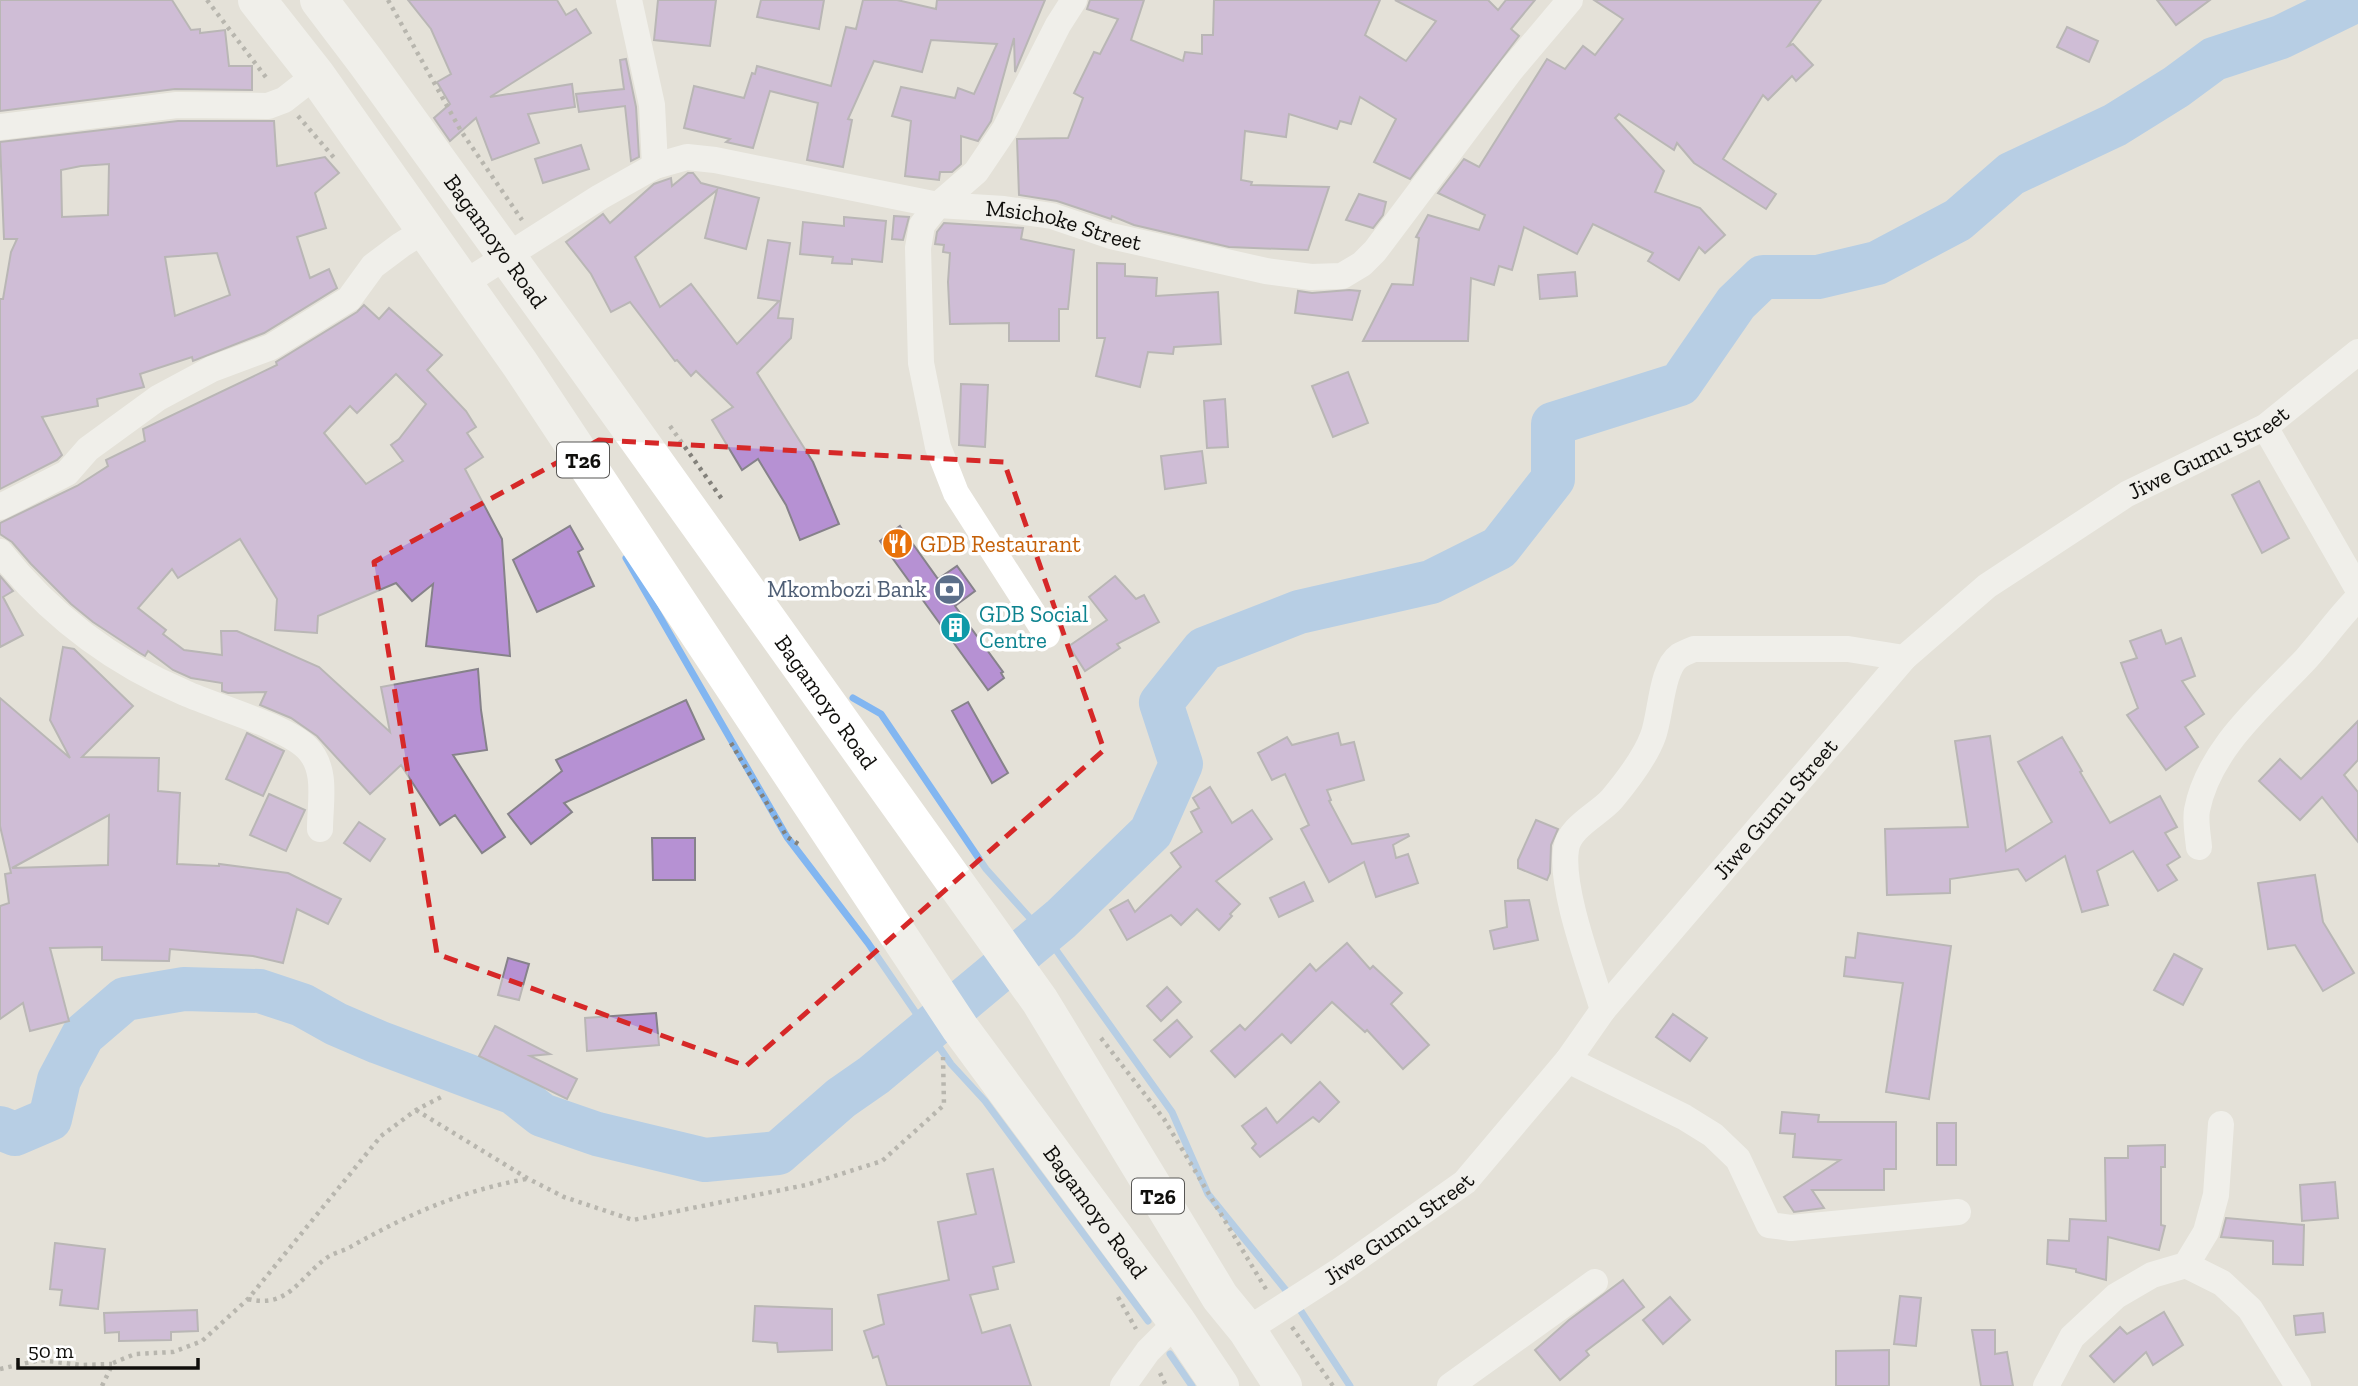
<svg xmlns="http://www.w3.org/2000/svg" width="2358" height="1386" font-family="'Zilla Slab',serif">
<rect width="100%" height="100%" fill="#e4e1d8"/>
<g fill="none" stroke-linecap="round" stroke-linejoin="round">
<g stroke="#82b6f1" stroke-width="7">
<path d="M626,558L787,837L868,943L951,1064L985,1101L1148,1321"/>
<path d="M853,698L881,714L986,869L1046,936L1172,1112L1208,1194L1293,1299L1350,1386"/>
<path d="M1170,1354L1192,1386"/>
</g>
<path stroke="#82b6f1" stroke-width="44" d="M0,1128L15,1134L50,1119L59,1080L83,1035L125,999L184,989L260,991L302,1005L336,1024L378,1042L514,1093L542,1115L597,1134L705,1160L778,1153L841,1098L874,1075L1061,919L1151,832L1181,764L1161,703L1204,649L1299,612L1431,582L1499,548L1553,479V424L1680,384L1736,303L1763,277H1818L1877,263L1958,220L2011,174L2115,125L2176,87L2214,59L2281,37L2357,0"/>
</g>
<g fill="#b691d3" stroke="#86828a" stroke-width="2" fill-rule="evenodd">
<path d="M0,0H172L191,30L200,29V33L225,30L229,66H252V90L175,89L0,111Z"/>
<path d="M408,0H557L566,15L576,9L591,33L490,97L572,84L575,107L528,114L539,143L492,160L476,118L450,141L434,118L450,104L437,82L451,74L431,29Z"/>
<path d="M658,0H716L710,46L654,40Z"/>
<path d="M761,0H824L819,29L757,17Z"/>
<path d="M863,0H897L936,9L937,0H1045L1015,72L1014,38L991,121L978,141L961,136V164L952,172H940L939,180L905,176L911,121L892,116L901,87L955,98L958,88L974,94L997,44L931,40L922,72L874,61L848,119L852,120L843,167L807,160L818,103L770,91L753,148L726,142L730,139L684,128L694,86L744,98L752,73L755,74L757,66L831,86L846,27L856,29Z"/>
<path d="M1090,0H1144L1131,40L1183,61L1185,52L1202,54V35H1213L1214,0H1380L1365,35L1406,61L1436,21L1395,0H1488L1498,10L1506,0H1535L1511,29L1519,36L1410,179L1374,162L1396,119L1360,97L1351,124L1340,121L1337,129L1289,114L1286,137L1245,131L1241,180L1252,182L1251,185L1329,187L1308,250L1229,247L1134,225L1112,216L1111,219L1057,201L1019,195L1017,139L1068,138L1083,98L1074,93L1094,52L1100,54L1118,19L1087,9Z"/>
<path d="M1594,0H1821L1788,46L1793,44L1813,65L1796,81L1792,76L1768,100L1763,95L1723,159L1776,194L1766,209L1694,163L1677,143L1674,150L1619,114L1615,118L1664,171L1655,192L1700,208L1725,235L1705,253L1699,247L1679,280L1648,261L1653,253L1593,224L1577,254L1524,227L1512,270L1499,266L1494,285L1471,278L1468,341H1363L1392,284L1413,285L1419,238L1416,237L1428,215L1479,230L1485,215L1438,193L1464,159L1479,167L1547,59L1565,69L1583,46L1595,55L1623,19Z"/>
<path d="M2157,0H2210L2176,25Z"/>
<path d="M2067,27L2098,41L2089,62L2057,47Z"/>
<path d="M626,59L636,107L639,157L631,161L625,106L579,112L576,94L624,89L620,60Z"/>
<path d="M178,121H274L277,166L325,157L339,173L315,193L326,228L297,237L310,278L329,269L337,288L264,333L193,361L192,357L140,374L144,387L97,399L98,406L42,417L62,455L57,460L0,489V299H3L11,252L17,239H4L0,142ZM109,164L108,215L62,217L61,170L81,166ZM217,253L230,295L175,316L165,257Z"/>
<path d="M581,145L589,169L543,183L535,159Z"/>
<path d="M688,173H693L701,183L759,198L746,249L705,238L717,190L635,257L660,307L691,284L737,344L779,301L758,298L768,240L790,243L778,318L793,319L791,338L757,373L813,462L839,524L800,540L786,505L758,459L742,470L712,420L733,407L696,371L691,376L677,360L675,361L630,302L611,312L591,274L566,242L603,214L610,223L654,184L671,178L672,186Z"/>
<path d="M1359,194L1386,202L1383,215L1373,228L1346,220Z"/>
<path d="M894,216L909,217L903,240L892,239Z"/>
<path d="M844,217L886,221L882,262L852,259V264L832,263L833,257L800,254L803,222L844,226Z"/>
<path d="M944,223L1023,228L1021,239L1074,250L1068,309H1059V341H1009V323L950,324L948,282L950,253L943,252L944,245L935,244L937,232Z"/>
<path d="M1097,263L1125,264V276L1157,278L1156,296L1218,292L1221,344L1174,347L1173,354L1148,352L1140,387L1096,376L1105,338H1097Z"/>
<path d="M1575,272L1577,296L1540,299L1538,275Z"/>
<path d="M1349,290L1360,291L1352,320L1295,313L1298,291L1312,293Z"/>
<path d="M364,305L379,319L389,308L442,355L427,370L466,411L476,427L467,433L483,457L465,469L502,539L510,656L426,646L433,584L412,601L396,583L318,616L317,633L275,630L277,599L240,539L178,578L172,569L138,608L166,630L163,634L184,650L222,655L221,631H237L319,667L390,732L381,687L478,669L481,710L487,750L453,755L505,837L482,853L455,815L440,825L401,765L370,794L317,736L291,718L260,705L266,692L228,693L222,691V683L191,678L173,670L148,651L145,656L140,653L93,622L71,604L31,564L12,542L0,534V523L77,486L108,466L106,460L145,441L143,429L277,365L276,362L357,312ZM396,374L426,404L399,439L391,445L403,461L366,484L324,433L350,406L357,413Z"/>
<path d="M1348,372L1368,423L1333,437L1312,386Z"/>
<path d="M961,384L988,385L985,447L959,445Z"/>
<path d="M1225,399L1228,447L1207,448L1204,401Z"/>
<path d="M1202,451L1206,483L1165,489L1161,456Z"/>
<path d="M2259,481L2289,538L2262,553L2232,495Z"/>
<path d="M570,526L583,549L578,552L594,586L537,612L513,560Z"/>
<path d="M900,526L938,579L957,566L975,591L955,606L1003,672L1001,673L1004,678L988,690L880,541Z"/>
<path d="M0,576L13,591L3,597L23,635L0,647Z"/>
<path d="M1115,576L1136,599L1144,595L1159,622L1117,644L1120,648L1085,671L1069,646L1107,620L1089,597Z"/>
<path d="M2161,630L2166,644L2181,638L2195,676L2182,681L2204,714L2185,727L2198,747L2166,770L2127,715L2138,708L2121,663L2137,658L2130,641Z"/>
<path d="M63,647L74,649L133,706L82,757L159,758L158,791L180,793L177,864L219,866V864L288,873L341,899L328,924L297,909L283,963L253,956L170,949L169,961L102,960V947L50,948L69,1021L30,1031L23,1003L0,1019V906L9,903L5,874L11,873L0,826V698L70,758L50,720ZM109,815L108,865L12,868Z"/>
<path d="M686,700L704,739L564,803L572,812L531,844L508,814L562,771L556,760Z"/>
<path d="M968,702L1008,773L992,783L952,711Z"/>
<path d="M2358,721V760L2344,775L2358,792V842L2322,797L2300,820L2259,781L2280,759L2301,779Z"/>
<path d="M247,733L284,751L263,796L226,779Z"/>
<path d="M1338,733L1341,745L1354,742L1364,780L1327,790L1331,800L1329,801L1352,844L1408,834L1409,836L1393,845L1396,858L1408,854L1418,883L1376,897L1364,862L1329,882L1301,829L1309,825L1285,774L1272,780L1258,753L1287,737L1292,745Z"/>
<path d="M1990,736L2006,851L2052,822L2018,762L2062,737L2082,771L2080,772L2110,823L2160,796L2177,827L2165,833L2180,857L2167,865L2177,880L2158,891L2133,851L2097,871L2108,905L2082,912L2065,856L2026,881L2018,869L1950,879V893L1887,895L1885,829L1968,827L1955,741Z"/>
<path d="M1210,787L1232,823L1252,810L1272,839L1216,881L1240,904L1230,914L1232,916L1219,930L1197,909L1181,925L1171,915L1127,940L1110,910L1128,900L1135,912L1181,867L1171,853L1202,832L1191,812L1199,808L1193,798Z"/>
<path d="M269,794L305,810L286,851L250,835Z"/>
<path d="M1536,820L1558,829L1551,845L1550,873L1547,880L1518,868V860Z"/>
<path d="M359,822L385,839L370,861L344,843Z"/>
<path d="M652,838H695V880H653Z"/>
<path d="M2315,875L2323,922L2354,973L2323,991L2295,945L2268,949L2258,883Z"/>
<path d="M1304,882L1313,901L1279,917L1270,898Z"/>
<path d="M1529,900L1538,940L1494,949L1490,931L1507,927L1505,901Z"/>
<path d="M1858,933L1951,946L1929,1099L1886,1092L1903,983L1844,976L1846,957L1855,958Z"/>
<path d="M1347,943L1370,969L1373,966L1402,993L1391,1004L1429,1045L1403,1069L1367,1030L1365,1032L1332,1002L1291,1043L1282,1034L1235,1077L1211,1051L1240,1025L1245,1030L1310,964L1316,971Z"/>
<path d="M2174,954L2202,969L2183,1005L2154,990Z"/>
<path d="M508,958L529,964L519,1000L498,995Z"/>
<path d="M1167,987L1181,1002L1161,1021L1147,1006Z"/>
<path d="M656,1013L659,1045L587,1051L585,1018Z"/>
<path d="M1673,1014L1707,1038L1690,1061L1656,1037Z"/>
<path d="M1177,1020L1192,1037L1170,1057L1154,1040Z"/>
<path d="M495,1026L550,1054L530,1056L577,1079L567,1099L479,1056Z"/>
<path d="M1320,1082L1339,1102L1319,1122L1313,1117L1260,1157L1252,1148L1256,1144L1242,1126L1266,1108L1277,1123Z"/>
<path d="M1782,1112L1819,1115L1818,1122H1896V1169H1884V1190H1812L1824,1208L1794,1212L1784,1197L1840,1160L1793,1157L1795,1134L1780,1133Z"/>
<rect x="1937" y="1123" width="19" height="42"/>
<path d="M2165,1145V1167H2161V1225L2165,1226L2159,1250L2108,1237L2106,1280L2076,1272V1269L2047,1264L2048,1240L2069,1241L2070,1219L2106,1221L2105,1158H2128V1146Z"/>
<path d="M993,1169L1014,1262L993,1267L998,1289L970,1295L982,1333L1010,1325L1031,1386H887L878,1356L873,1358L864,1331L884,1324L878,1295L949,1280L938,1222L976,1214L967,1174Z"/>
<path d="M2335,1182L2338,1218L2302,1221L2300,1185Z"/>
<path d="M2226,1218L2304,1225L2303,1265L2273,1264V1241L2221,1237Z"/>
<path d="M55,1243L105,1249L98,1309L60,1305L62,1290L50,1289Z"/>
<path d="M1623,1280L1644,1307L1586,1351L1589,1355L1560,1380L1535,1350L1569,1320Z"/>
<path d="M1900,1296L1921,1298L1916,1346L1894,1344Z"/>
<path d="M1670,1297L1690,1320L1663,1344L1643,1320Z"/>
<path d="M755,1306L832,1309V1350L778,1352L777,1343L753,1341Z"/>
<path d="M197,1310L198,1331L171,1332V1340L119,1341V1332L105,1333L104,1313Z"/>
<path d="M2164,1312L2183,1345L2153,1365L2146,1352L2114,1382L2090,1356L2120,1327L2127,1334Z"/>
<path d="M2323,1313L2325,1332L2296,1335L2294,1316Z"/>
<path d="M1972,1330H1995V1354L2007,1352L2013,1386H1981Z"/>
<path d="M1889,1350V1386H1836V1351Z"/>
</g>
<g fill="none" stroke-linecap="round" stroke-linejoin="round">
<g stroke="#83817b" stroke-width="4.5" stroke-dasharray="3.5 5" stroke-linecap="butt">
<path d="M207,0L268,80"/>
<path d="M388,0L461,131L522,220"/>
<path d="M298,116L336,160"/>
<path d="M670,426L724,502"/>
<path d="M731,743L787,837L800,845"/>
<path d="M1101,1038L1164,1119L1267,1291"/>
<path d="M416,1110L527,1178L564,1197L633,1220L806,1185L882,1161L944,1105L943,1057"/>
<path d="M1118,1297L1136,1329"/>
<path d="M248,1299C289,1309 299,1277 328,1257C335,1252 345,1251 352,1246C409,1214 461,1191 526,1179"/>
<path d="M1292,1327L1333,1386"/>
<path d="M0,1369L40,1360L81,1365L112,1364"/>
<path d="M1160,1373L1166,1386"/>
<path d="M102,1386L113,1363L135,1354L173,1352L202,1341L248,1299L381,1136L416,1110L445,1095"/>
</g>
<g stroke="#fff" stroke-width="26">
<path d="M629,0L652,105L655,166"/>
<path d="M0,127L177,105L268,106L284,100L316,75"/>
<path id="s1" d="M463,284L600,197L655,166L687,157L715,160L938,205L1004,209L1052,216L1111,236L1266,271L1311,277L1342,276L1362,264L1375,251L1511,70L1570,0"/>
<path d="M2265,427L2358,589"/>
<path d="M0,507L67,473L88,449L158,398L212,369L271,347L349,299L373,266L401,245L425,230"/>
<path d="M0,552C49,614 112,662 185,693C216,707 285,726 307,748C328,769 320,802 320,829"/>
<path d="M1047,635L956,493L938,447L921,363L918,248L922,225L938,205L976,172L1005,129L1058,25L1074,0"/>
<path d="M2199,847C2198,836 2195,821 2197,810C2209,748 2265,703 2306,659C2324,639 2339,617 2358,598"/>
<path d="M1603,1010C1591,969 1560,890 1566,849C1569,827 1599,814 1612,799C1627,781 1645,758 1653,736C1661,715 1661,669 1679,656C1684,653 1689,651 1694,649H1848L1904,658"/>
<path d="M1568,1060L1684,1117L1713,1135L1738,1159L1769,1225L1791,1228L1958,1212"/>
<path d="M2186,1265L2222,1283L2250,1309L2298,1386"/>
<path id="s2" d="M1247,1330L1339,1271L1465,1182L1568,1060L1603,1010L1904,658L1987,586L2127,494L2265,427L2358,352"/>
<path d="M1123,1386L1148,1351L1177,1322"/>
<path d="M1450,1386L1595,1282"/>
<path d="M2046,1386L2072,1337L2116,1296L2152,1275L2186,1265L2206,1232L2216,1195L2221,1124"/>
</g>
<g stroke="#fff" stroke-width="38">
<path id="s3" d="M257,0L316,75L520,364L960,1028L1177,1322L1220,1386"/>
<path id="s4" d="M319,0L366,62L563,334L1040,1001L1220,1297L1247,1330L1283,1386"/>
</g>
</g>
<path d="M0 0H2358V1386H0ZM599,440L1004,462L1104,750L746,1066L437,954L374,562Z" fill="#e4e1d8" fill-opacity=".55" fill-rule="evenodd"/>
<path fill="none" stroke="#d62828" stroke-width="5" stroke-dasharray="14 9" stroke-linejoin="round" d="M599,440L1004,462L1104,750L746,1066L437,954L374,562Z"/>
<defs>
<symbol id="restaurant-disc" viewBox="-11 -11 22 22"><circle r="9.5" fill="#e8710a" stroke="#fff"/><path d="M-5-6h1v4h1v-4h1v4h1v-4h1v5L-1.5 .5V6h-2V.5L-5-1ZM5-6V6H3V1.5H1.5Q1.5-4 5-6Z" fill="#fff"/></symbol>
<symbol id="bank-disc" viewBox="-11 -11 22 22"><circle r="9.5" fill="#5c6f8a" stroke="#fff"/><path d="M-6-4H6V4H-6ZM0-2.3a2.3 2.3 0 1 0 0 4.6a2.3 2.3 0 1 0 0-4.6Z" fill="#fff"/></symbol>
<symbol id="building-disc" viewBox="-11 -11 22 22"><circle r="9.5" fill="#0f9aa8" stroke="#fff"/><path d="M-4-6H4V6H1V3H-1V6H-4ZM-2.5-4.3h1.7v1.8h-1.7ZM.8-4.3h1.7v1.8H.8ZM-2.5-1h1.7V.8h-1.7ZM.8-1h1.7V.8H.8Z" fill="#fff"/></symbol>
</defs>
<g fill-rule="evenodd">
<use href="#restaurant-disc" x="880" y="526" width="35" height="35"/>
<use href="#bank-disc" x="932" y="572" width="35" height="35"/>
<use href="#building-disc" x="938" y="610" width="35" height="35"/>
</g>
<g text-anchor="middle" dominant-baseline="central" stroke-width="7" stroke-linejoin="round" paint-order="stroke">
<g fill="#fff" stroke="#575654" stroke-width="2">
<rect x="557" y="442.5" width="52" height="35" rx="5"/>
<rect x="1132" y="1178.5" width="52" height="35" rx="5"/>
</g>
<g font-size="21" font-weight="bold" fill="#0f0e0b">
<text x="583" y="460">T26</text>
<text x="1158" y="1196">T26</text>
</g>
<g font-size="23" fill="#0f0e0b" stroke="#fff">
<text stroke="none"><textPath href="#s1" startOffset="642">Msichoke Street</textPath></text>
<text stroke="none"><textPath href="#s4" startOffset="299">Bagamoyo Road</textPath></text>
<text stroke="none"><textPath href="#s2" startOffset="1316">Jiwe Gumu Street</textPath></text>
<text stroke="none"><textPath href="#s4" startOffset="866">Bagamoyo Road</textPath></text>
<text stroke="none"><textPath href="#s2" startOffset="749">Jiwe Gumu Street</textPath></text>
<text stroke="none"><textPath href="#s3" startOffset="1474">Bagamoyo Road</textPath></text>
<text stroke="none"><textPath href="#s2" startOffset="182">Jiwe Gumu Street</textPath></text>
</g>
<g font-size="23" fill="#c56008" stroke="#fff" text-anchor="start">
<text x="920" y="544">GDB Restaurant</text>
</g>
<g font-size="23" fill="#4e5e75" stroke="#fff" text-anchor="end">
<text x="927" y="589">Mkombozi Bank</text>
</g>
<g font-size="23" fill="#0d838f" stroke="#fff" text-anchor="start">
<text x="979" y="614">GDB Social<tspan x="979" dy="26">Centre</tspan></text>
</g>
</g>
<path d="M18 1358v10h180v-10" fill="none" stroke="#0f0e0b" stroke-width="3.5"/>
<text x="28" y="1358" font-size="21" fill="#0f0e0b" stroke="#ffffff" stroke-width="5" paint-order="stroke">50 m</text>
</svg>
